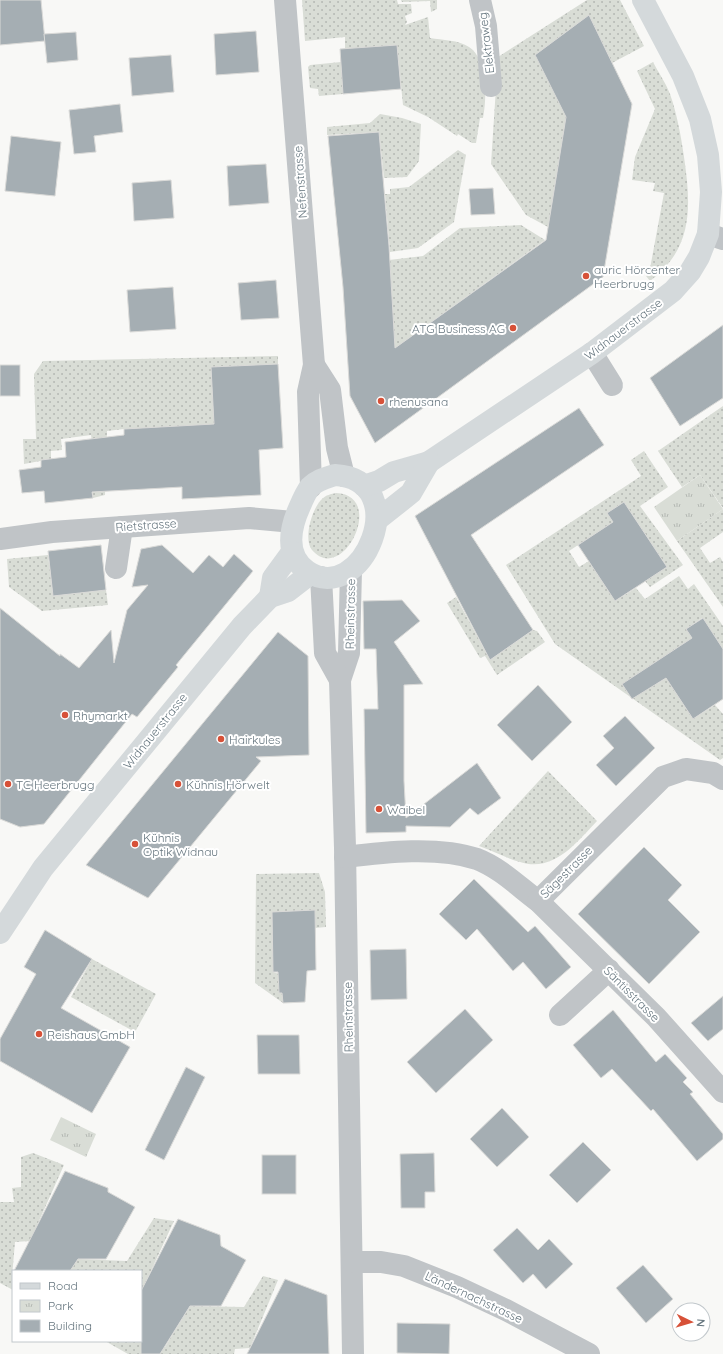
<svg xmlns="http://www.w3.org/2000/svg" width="723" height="1354" font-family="Quicksand,sans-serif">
<defs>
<pattern id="grass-dots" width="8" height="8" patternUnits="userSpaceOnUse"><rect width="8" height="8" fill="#d9ddd6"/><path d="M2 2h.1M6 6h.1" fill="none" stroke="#b4b8b3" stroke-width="1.8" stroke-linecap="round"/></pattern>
<pattern id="park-tufts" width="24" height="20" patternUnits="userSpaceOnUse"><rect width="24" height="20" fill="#d9ddd6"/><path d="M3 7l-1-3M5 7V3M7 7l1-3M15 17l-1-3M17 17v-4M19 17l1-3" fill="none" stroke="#b4b8b3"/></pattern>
</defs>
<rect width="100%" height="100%" fill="#f8f8f6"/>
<g fill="url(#grass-dots)">
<path d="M302,0H397L398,4H411L412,13L405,16L407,22L405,25L428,17L430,38C442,40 459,40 469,47C488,59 487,99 483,118H480L476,143H472L458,134L457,136L428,117L403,105L397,45L345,49V37L305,41Z"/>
<path d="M401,0H437V9L431,12L430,1L402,2Z"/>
<path d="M587,0H620L644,46L612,63L589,15L535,55L566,117L548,227L526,215L491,164L498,57Z"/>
<path d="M341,62L343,94L319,96L318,89L310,88L308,67L310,65Z"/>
<path d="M653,62C658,72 666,83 670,94C677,114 681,136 684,157C691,205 694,248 650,281L646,276L649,274L664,193L653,191L655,183L632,180L635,157L655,109L637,71Z"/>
<path d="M380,114L402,118L421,124L419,161L407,177L384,178L379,132L327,135V127L370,123Z"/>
<path d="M458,150L466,155L454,222L418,248L390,252L385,194H390V189L409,187Z"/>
<path d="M521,225L545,240L395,348L389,260L423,256L460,228Z"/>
<path d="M278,356V364L211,367L214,424L124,429L107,431L105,495L93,498L87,443L92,442L91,435L61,439L62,450L51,451V459L24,464L23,439H36L34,374L43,361Z"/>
<path d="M723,406V508L700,475L682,487L658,451Z"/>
<path d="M644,451L668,487L640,506L683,565L650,587L645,581L667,567L624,502L607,513L613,522L569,551L579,567L589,561L615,601L636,588L645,599L679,576L688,589L694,584L723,626V649L702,618L686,629L692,638L647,668L657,684L666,678L693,719L715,705L723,714V758L720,760L555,644L506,565L641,476L631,460Z"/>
<path d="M336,493C387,495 343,586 312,550C303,539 312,508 322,499C326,495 331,494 336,493Z"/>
<path d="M723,509V532L700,548L710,563L720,557L723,562V607L677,541Z"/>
<path d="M48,555L53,596L106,590L108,605L42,611L9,587L7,559Z"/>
<path d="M456,597L490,660L533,630L537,631L545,642L497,675L485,656L480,658L447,603Z"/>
<path d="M548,771L597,821C577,842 554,873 520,862C506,858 493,851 479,846Z"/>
<path d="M319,873L325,892L326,927L315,928L314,910L272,912L273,972L279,974L283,1003L255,983L256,874Z"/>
<path d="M92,959L156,994L135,1032L71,997Z"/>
<path d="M33,1153L64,1165L30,1241L15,1242L12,1277L13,1290L0,1283V1202H14L12,1188L21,1187V1157Z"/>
<path d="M154,1218L174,1221L143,1288H141V1271H70L78,1259L127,1261Z"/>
<path d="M263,1276L278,1280L250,1348L235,1349L234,1354H128L105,1341H141V1334L165,1347L190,1306L244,1307Z"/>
</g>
<g fill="url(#park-tufts)">
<path d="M700,475L723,509L677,541L654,507Z"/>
<path d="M61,1117L96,1134L86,1157L50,1140Z"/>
</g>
<g fill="#a5aeb3" stroke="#dadad8">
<path d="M0,0H41L45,41L0,45Z"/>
<path d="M589,15L632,104L603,277L375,443L350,396L343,287L328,136L379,132L389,246L395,348L546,240L566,117L535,55Z"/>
<path d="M256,31L259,72L216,75L214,34Z"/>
<path d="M76,32L78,60L47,63L44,34Z"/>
<path d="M397,45L401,89L343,94L340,49Z"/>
<path d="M171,55L174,92L132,96L129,58Z"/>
<path d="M120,104L123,132L94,136L96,152L74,154L69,110Z"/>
<path d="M11,136L61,142L55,196L5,191Z"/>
<path d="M266,164L269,203L229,206L227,166Z"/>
<path d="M171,180L174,218L134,221L132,183Z"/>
<path d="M493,188L495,214L471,215L469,189Z"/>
<path d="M276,280L279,318L241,320L238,283Z"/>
<path d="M173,287L176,329L130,332L127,290Z"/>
<path d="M723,325V398L680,426L650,378Z"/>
<path d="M278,364L283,448L259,450L261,495L182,499V487L92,492L93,498L45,503L44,491L22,493L19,470L41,467V460L66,457L65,442L124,435V429L214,424L211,367Z"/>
<rect x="0" y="365" width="20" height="31"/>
<path d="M579,408L604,445L471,535L533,630L490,660L415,516Z"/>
<path d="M624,502L667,567L615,601L578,545L613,522L607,513Z"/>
<path d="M101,545L106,590L53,596L48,551Z"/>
<path d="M162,545L193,573L209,555L223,567L234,554L253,571L176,665L178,667L137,717L132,714L44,824L20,827L0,819V608L60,656V654L79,668L111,630L114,663L127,610L148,585L132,587L141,549Z"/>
<path d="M402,600L420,621L394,642L423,684L404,685V781L406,818L477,763L501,798L478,815L470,808L450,827L406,826V832L366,833L364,709H378L376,649H364L363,601Z"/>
<path d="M703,618L723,649V699L693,719L666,678L632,699L622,684L692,638L686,629Z"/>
<path d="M278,632L308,656L309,755L256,757L261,761L148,898L86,865Z"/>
<path d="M538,685L572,722L532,761L497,725Z"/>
<path d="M625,716L655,748L616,786L596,765L614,748L603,736Z"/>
<path d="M644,847L682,885L668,900L700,932L649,984L578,914Z"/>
<path d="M474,879L528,932L535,926L571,967L546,989L523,962L513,971L477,929L466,940L439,914Z"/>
<path d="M315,910L316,970L307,971L305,1002L283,1003L282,993H279L278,972H273L272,912Z"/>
<path d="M45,930L92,959L61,1008L130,1047L92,1113L0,1061V1039L36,974L24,967Z"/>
<path d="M406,949L407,999L371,1000L370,950Z"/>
<path d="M723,996V1029L708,1041L691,1023Z"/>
<path d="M465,1009L493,1040L436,1093L407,1062Z"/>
<path d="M613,1010L656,1062L665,1054L687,1078L683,1082L693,1092L690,1094L723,1134V1139L697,1161L653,1109L651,1111L612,1069L601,1078L573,1045Z"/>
<path d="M257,1035H299L300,1074H258Z"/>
<path d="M186,1067L205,1077L164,1160L145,1150Z"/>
<path d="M502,1108L529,1137L497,1167L470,1139Z"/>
<path d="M583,1142L611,1170L577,1203L549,1175Z"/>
<path d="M434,1153L435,1192H425V1208H401L400,1154Z"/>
<rect x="262" y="1155" width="34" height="39"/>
<path d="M65,1171L108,1188V1192L135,1207L106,1259H78L70,1271H14Z"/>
<path d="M178,1219L220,1235L221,1246L246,1260L221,1306H190L160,1354H141V1291Z"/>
<path d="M517,1228L538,1250L549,1239L573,1264L546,1289L533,1274L523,1283L493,1250Z"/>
<path d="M643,1265L673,1299L646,1323L616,1288Z"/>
<path d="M285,1279L327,1295L329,1354H247Z"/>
<path d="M397,1323L450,1324L449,1354L397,1353Z"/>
</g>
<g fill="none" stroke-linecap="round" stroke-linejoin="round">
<g stroke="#c0c4c7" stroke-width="22">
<path d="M285,0L314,365L308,392L311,487"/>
<path d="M480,0L486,26L491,86"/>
<path d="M708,234L723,239"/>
<path d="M592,353L612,385"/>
<path d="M314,365L330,390L337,448L344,476"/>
<path d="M0,539L52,532L249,518L293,522"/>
<path d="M116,568L122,527"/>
<path d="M351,570L349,653L340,680L345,848L353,1354"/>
<path d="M321,577L325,653L340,680"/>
<path d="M345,857C385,852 438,846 477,859C500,868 518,886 538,901L663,777L686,769L713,773L723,779"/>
<path d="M538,901L656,1017L723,1092"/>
<path d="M560,1015L609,970"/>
<path d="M353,1262H381L404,1266L457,1287L506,1310L589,1354"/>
</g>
<g stroke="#d4d9db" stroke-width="22">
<path d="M335,475C416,480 362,609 307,571C284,555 290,528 300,506C303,499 306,492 310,487C317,480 326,478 335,475Z"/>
<path d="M364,486L379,481L394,472L429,462L592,353L673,291L690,272L699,257L708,234L711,192L708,155L700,119L683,76L643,0"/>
<path d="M377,520L411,493L429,462"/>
<path d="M270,597L273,578L292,552"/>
<path d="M0,933L43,868L242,626L270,597L288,591L310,574"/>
</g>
</g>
<g fill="#d75138" stroke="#fff" stroke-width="1.5">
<circle cx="586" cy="276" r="4"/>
<circle cx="513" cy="328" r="4"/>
<circle cx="381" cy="401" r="4"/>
<circle cx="65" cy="715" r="4"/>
<circle cx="221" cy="739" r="4"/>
<circle cx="8" cy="784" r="4"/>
<circle cx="178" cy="784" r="4"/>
<circle cx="379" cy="809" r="4"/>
<circle cx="135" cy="844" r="4"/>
<circle cx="39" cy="1034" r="4"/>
</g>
<g text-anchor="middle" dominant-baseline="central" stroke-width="4" stroke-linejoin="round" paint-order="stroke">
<g font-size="12" fill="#66767f" stroke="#fff">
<text transform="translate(486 43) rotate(-97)">Elektraweg</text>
<text transform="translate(300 182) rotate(-94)">Nefenstrasse</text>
<text transform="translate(623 329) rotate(-37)">Widnauerstrasse</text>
<text transform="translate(146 525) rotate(-4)">Rietstrasse</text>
<text transform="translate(350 614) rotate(-89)">Rheinstrasse</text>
<text transform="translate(155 731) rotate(-51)">Widnauerstrasse</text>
<text transform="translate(566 872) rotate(-45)">Sägestrasse</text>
<text transform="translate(632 994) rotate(45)">Säntisstrasse</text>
<text transform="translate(348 1017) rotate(-91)">Rheinstrasse</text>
<text transform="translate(474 1297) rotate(25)">Ländernachstrasse</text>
</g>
<g font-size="12" fill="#66767f" stroke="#fff" text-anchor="start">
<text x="594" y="269">auric Hörcenter<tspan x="594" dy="14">Heerbrugg</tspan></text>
<text x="505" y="328" text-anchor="end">ATG Business AG</text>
<text x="389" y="401">rhenusana</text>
<text x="73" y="715">Rhymarkt</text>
<text x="229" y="739">Hairkules</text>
<text x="16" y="784">TC Heerbrugg</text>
<text x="186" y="784">Kühnis Hörwelt</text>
<text x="387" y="809">Waibel</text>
<text x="143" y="837">Kühnis<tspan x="143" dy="14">Optik Widnau</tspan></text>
<text x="47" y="1034">Reishaus GmbH</text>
</g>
</g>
<rect x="12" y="1270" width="130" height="72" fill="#ffffff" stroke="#c2c8cc"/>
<rect x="20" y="1283" width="20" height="6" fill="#d4d9db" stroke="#c2c8cc"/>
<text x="48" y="1290" font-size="12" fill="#66767f">Road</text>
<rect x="20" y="1300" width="20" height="12" fill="url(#park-tufts)" stroke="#c2c8cc"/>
<text x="48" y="1310" font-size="12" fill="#66767f">Park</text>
<rect x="20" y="1320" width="20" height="12" fill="#a5aeb3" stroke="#c2c8cc"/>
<text x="48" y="1330" font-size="12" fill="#66767f">Building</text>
<g transform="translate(691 1322) rotate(95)"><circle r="19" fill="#ffffff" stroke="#c2c8cc"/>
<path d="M0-3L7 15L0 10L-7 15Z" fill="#d75138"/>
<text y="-6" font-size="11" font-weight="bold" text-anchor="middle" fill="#66767f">N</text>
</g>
</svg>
